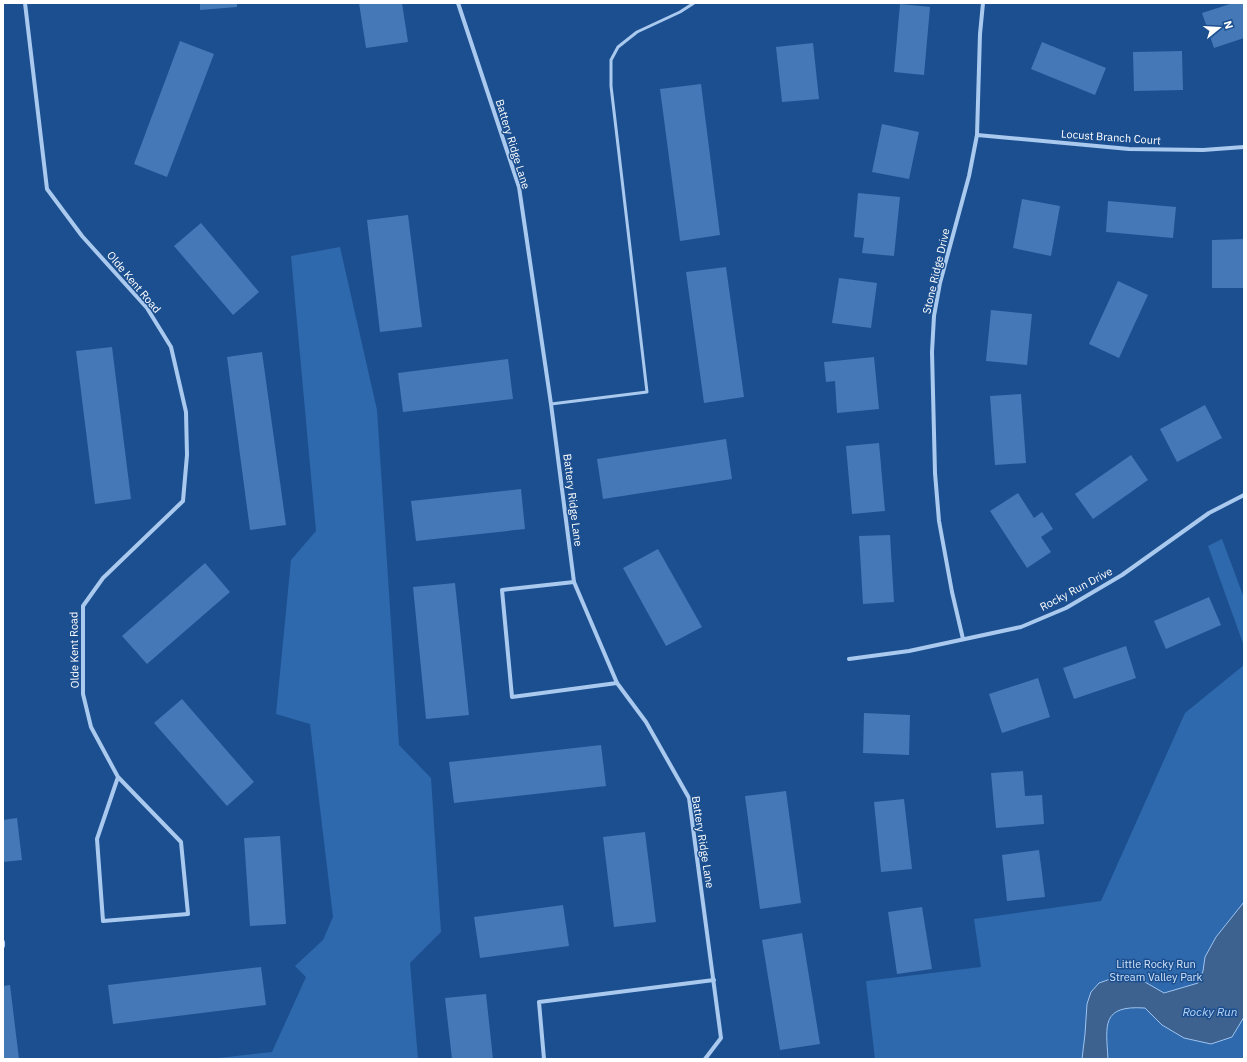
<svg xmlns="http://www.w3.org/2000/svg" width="1247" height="1062" font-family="'IBM Plex Sans',sans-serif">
<rect width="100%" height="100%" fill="#1c4f8f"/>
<g fill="#2f69ad">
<path d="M340,247L377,410L399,745L431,778L441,932L410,963L418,1059H210L272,1052L306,977L295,966L323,940L333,917L310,724L276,714L291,560L316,531L291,256Z"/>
<path d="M1222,539L1244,598V646L1208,546Z"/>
<path d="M1244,665V1059H875L866,981L981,967L974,919L1101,901L1185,713Z"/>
</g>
<path fill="#3d6290" stroke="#9dc4f0" d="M1244,902V1017L1232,1037L1211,1044L1184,1038L1162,1025L1145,1008C1101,1005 1106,1025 1108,1059H1082L1085,1034L1087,1004L1091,992L1099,983L1119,976H1127L1145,982L1164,993L1198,983L1203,971L1205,957L1216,937Z"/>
<g fill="#4478b7">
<path d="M200,3H237V7L200,10Z"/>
<path d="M359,3H402L408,42L366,48Z"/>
<path d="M1233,3H1244V38L1214,48L1202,13Z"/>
<path d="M900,4L930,7L924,75L894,72Z"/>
<path d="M180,41L214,54L167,177L134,164Z"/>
<path d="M1042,42L1106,68L1095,95L1031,69Z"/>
<path d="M813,43L819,99L782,102L776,47Z"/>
<path d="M1182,51L1183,90L1134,91L1133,52Z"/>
<path d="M701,84L720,235L680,241L660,89Z"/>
<path d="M882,124L919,132L909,179L872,172Z"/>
<path d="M858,193L900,197L894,256L862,253L864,238L854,237Z"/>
<path d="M1022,199L1060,206L1051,256L1013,248Z"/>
<path d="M1108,201L1176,207L1173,238L1106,232Z"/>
<path d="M408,215L422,327L380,332L367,220Z"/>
<path d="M201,223L259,292L233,315L174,246Z"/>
<path d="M1244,239L1243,288H1212V240Z"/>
<path d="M726,267L744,397L704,403L686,272Z"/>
<path d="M839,278L877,283L871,328L832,323Z"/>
<path d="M1118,281L1148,295L1119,358L1089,344Z"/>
<path d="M991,310L1032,314L1027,365L986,361Z"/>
<path d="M112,347L131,499L95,504L76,351Z"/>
<path d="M262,352L286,525L250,530L227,357Z"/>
<path d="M874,357L879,409L837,413L835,381L826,382L824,362Z"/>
<path d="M508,359L513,399L403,412L398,373Z"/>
<path d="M1021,394L1026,463L995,465L990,396Z"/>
<path d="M1205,405L1222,438L1177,462L1160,429Z"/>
<path d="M726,439L732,479L603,499L597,459Z"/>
<path d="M879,443L885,511L852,514L846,446Z"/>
<path d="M1131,455L1148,480L1093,519L1075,494Z"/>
<path d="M521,489L525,529L416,541L411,501Z"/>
<path d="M1018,493L1034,518L1042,512L1053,529L1041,537L1051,552L1027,568L990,511Z"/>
<path d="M890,535L894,602L863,604L859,536Z"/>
<path d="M658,549L702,627L666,646L623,568Z"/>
<path d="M205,563L230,592L147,664L122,636Z"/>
<path d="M455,583L469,715L426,719L413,587Z"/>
<path d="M1209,597L1221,625L1166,649L1154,621Z"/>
<path d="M1126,646L1136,678L1074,699L1063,668Z"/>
<path d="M1038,678L1050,717L1002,733L989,694Z"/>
<path d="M182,699L254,782L227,806L154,723Z"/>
<path d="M864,713L910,715L909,755L863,753Z"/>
<path d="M601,745L606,786L454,803L449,762Z"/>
<path d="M1023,771L1025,796L1042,795L1044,824L996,828L991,773Z"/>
<path d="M786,791L801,903L760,909L745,796Z"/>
<path d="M904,799L912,869L881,872L874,802Z"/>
<path d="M17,818L22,860L3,862V820Z"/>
<path d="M645,832L656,922L614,927L603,837Z"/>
<path d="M280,836L286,924L250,926L244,838Z"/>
<path d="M1039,850L1045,897L1007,901L1002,855Z"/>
<path d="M563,905L569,946L480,958L474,917Z"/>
<path d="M922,907L932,969L897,974L888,912Z"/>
<path d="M802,933L820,1044L780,1050L762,940Z"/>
<path d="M261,967L266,1005L113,1024L108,985Z"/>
<path d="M10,985L19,1059H3V986Z"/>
<path d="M486,994L493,1059H452L445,998Z"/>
</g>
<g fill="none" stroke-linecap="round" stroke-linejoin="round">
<path stroke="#aac9ee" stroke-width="3" d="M551,404L647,392L611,86V60L618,47L637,32L680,12L694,3"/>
<g stroke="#aac9ee" stroke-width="4">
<path d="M25,3L47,189L82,236L147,308L171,347L186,412L187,455L183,501L103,578L83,606V694L91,727L118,777L181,842L188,914L103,921L97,839L118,777"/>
<path d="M458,3L519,187L551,404L574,582L617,683L646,722L689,798L721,1038L705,1059"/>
<path d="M977,135L1129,149L1203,150L1244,147"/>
<path d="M574,582L502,590L512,697L617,683"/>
<path d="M963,639L952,592L939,521L935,473L932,352L934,316L940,283L969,176L977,135L980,34L983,3"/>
<path d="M849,659L909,651L1021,627L1066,608L1122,575L1209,513L1244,495"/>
<path d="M3,942V946"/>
<path d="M544,1059L539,1002L714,980"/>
</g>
</g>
<g text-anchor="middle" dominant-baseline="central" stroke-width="3" stroke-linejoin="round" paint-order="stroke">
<g font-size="11" fill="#fff" stroke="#1c4f8f">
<text transform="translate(1111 137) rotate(4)">Locust Branch Court</text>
<text transform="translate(513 144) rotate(73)">Battery Ridge Lane</text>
<text transform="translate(936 271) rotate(-77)">Stone Ridge Drive</text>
<text transform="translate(134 282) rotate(50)">Olde Kent Road</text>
<text transform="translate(573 500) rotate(83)">Battery Ridge Lane</text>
<text transform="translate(1076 589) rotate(-28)">Rocky Run Drive</text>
<text transform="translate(74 650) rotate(-91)">Olde Kent Road</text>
<text transform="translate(703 842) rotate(81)">Battery Ridge Lane</text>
</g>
<g font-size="11" fill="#d0e3fa" stroke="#1c4f8f">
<text x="1156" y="964">Little Rocky Run<tspan x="1156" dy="13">Stream Valley Park</tspan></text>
</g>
<g font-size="12" font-style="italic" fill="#b6d3f5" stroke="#1c4f8f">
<text x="1210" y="1011">Rocky Run</text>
</g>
</g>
<rect width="1247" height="1062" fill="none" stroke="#ffffff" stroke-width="8"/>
<g transform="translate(1219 28) rotate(72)" stroke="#1c4f8f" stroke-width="3" paint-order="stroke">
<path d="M0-3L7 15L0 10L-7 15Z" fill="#ffffff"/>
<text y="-6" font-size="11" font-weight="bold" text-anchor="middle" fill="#ffffff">N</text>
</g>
</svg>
